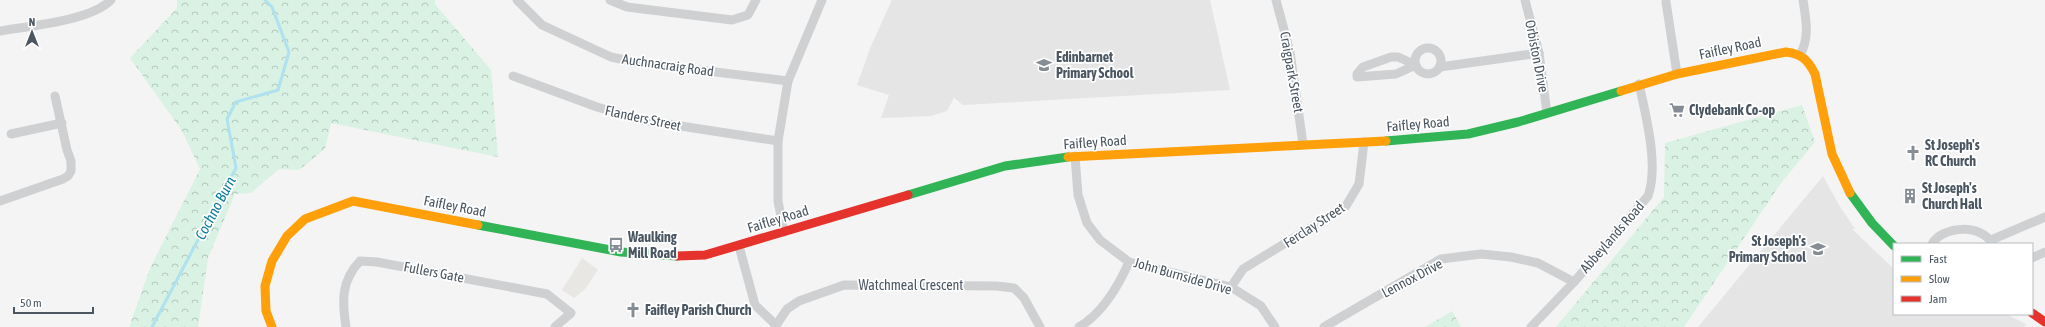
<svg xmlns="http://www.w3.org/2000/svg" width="2045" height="327" font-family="'Asap Condensed',sans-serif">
<defs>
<pattern id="forest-crowns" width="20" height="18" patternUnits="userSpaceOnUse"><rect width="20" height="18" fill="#d9f2e3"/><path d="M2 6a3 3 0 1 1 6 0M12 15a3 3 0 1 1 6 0" fill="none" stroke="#b2c7bb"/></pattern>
</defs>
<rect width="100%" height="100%" fill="#f4f4f4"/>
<path fill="#e8e7e3" d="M582,258L598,270L585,289L574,298L562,290Z"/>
<g fill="#e6e5e6">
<path d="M892,0H1210L1230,90L963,105L954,98L947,111L931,116L881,118L889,95L857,85L871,46Z"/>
<path d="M1823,176L1839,205L1855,229H1852L1894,269V314H2006L2026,324L2024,327H1698Z"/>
</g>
<g fill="url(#forest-crowns)">
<path d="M177,0H435V4L491,70L498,157L331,123L325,149L299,170L279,169L251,193L235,194L208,258L198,327H129L151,266L200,169L182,131L130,58L177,8Z"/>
<path d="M1802,105L1815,142L1781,183L1684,327H1556L1664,197L1665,143Z"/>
<path d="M1452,311L1461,327H1425Z"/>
</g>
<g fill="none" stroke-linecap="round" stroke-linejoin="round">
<path stroke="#aee2f0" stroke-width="3" d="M152,327L236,168L227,119L236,102L278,90L289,52L272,7L265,0"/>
<g stroke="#ced0d2" stroke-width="9">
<path d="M517,0L542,25L611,57L635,62L788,81"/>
<path d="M610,0L627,7L732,20L748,15L756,0"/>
<path d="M1276,0L1290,52L1303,144"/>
<path d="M1525,0L1539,53L1547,113"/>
<path d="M1666,2L1677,74"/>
<path d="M0,31C29,26 91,21 111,0"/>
<circle cx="1428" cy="61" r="13"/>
<path d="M1800,55C1810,37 1806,20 1803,0"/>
<path d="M1391,57H1398L1416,65L1396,74L1357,77V74L1363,67Z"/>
<path d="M1440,67L1539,53"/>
<path d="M513,76L597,107L642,120L778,141"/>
<path d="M11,134L62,123"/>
<path d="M1075,156L1078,195L1087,223L1100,240L1129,262L1231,287L1261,306L1275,327"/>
<path d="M0,201L63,179L68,176L71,171V161L67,150L55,96"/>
<path d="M784,232L778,201V141L788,81L822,0"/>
<path d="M1991,240L2045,217"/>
<path d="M1932,244C1943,225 1983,224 1992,244"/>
<path d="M739,246L755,305L776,325"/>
<path d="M2032,258L2045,252"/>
<path d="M1231,287L1243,269L1346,206L1359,184L1364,142"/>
<path d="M346,327C342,301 341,281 360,261L377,262L547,294L571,313L555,327"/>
<path d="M775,327L787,309L799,301L844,285L996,286L1014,288L1024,298L1040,327"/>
<path d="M1079,327C1103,313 1118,287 1129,262"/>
<path d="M1324,327L1441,259L1481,254L1511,257L1538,263L1574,282"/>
<path d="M1531,327L1574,282L1648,196C1659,166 1646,116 1639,84"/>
</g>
<g stroke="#30b455" stroke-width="9">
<path d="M1386,141L1468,134L1518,122L1621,91"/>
<path d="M1850,193L1872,223L1894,246"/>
<path d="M908,195L1005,166L1068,157"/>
<path d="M478,225L621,252L677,256"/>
</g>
<g stroke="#ff9f0a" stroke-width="9">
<path d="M1621,91L1677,74L1786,52C1802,54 1808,60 1815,74L1832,154L1850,193"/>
<path d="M1068,157L1386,141"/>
<path d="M272,327L266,311L265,286L272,261L287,236L305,219L353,201L478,225"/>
</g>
<g stroke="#e5322d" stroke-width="9">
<path d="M677,256L705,255L908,195"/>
<path d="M2032,313L2045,322"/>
</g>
</g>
<defs>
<symbol id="school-bare" viewBox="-9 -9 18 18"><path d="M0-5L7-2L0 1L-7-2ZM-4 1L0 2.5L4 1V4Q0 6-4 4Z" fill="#868d94" stroke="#fff" stroke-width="2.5" paint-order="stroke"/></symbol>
<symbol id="supermarket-bare" viewBox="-9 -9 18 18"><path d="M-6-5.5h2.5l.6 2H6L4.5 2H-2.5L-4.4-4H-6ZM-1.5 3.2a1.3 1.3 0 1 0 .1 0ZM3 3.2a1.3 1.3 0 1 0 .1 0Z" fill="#868d94" stroke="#fff" stroke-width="2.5" paint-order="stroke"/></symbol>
<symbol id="church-bare" viewBox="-9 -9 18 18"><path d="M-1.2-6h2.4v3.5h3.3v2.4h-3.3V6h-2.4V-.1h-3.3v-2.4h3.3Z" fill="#868d94" stroke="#fff" stroke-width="2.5" paint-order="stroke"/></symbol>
<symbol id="building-bare" viewBox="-9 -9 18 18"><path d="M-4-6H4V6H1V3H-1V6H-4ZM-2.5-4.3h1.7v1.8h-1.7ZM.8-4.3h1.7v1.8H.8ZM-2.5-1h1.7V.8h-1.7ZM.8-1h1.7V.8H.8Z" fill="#868d94" stroke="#fff" stroke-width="2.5" paint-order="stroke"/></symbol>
<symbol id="bus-bare" viewBox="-9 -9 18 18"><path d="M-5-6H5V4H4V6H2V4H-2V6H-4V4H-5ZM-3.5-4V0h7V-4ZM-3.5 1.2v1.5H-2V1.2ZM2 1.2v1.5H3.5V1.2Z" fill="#868d94" stroke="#fff" stroke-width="2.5" paint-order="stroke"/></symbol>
</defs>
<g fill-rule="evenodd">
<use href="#school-bare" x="1033" y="54" width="22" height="22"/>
<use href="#supermarket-bare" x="1666" y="99" width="22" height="22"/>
<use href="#church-bare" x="1902" y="142" width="22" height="22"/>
<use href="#building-bare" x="1899" y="185" width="22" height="22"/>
<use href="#bus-bare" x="605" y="234" width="22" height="22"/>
<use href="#school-bare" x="1807" y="238" width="22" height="22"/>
<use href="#church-bare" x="622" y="299" width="22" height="22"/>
</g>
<g text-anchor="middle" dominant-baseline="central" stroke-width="3.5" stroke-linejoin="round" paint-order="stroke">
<g font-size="14" fill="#4a5661" stroke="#fff">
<text transform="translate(1730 48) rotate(-12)">Faifley Road</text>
<text transform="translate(1537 56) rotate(79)">Orbiston Drive</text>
<text transform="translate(668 65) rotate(8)">Auchnacraig Road</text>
<text transform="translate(1292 72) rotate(80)">Craigpark Street</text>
<text transform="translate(643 118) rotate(12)">Flanders Street</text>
<text transform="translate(1418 124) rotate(-5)">Faifley Road</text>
<text transform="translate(1095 142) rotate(-4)">Faifley Road</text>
<text transform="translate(455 206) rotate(11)">Faifley Road</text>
<text transform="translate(778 219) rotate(-17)">Faifley Road</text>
<text transform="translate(1314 225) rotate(-33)">Ferclay Street</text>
<text transform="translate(1612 237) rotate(-49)">Abbeylands Road</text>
<text transform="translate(434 272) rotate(11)">Fullers Gate</text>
<text transform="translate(1183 276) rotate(16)">John Burnside Drive</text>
<text transform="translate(1412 278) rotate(-28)">Lennox Drive</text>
<text x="911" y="285">Watchmeal Crescent</text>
</g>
<g font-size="14" font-weight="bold" fill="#4a5661" stroke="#fff" text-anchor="start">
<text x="1056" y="57">Edinbarnet<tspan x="1056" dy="16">Primary School</tspan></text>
<text x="1689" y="110">Clydebank Co-op</text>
<text x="1925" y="145">St Joseph's<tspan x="1925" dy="16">RC Church</tspan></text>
<text x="1922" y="188">St Joseph's<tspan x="1922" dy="16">Church Hall</tspan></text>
<text x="628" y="237">Waulking<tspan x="628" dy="16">Mill Road</tspan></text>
<text x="1806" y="241" text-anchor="end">St Joseph's<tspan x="1806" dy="16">Primary School</tspan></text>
<text x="645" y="310">Faifley Parish Church</text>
</g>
<g font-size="15" font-style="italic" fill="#0c7c9b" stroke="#fff">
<text transform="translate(215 208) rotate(-62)">Cochno Burn</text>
</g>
</g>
<rect x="1893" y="243" width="140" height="72" fill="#ffffff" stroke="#b7bbc0"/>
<rect x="1901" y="256" width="20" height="6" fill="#30b455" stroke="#b7bbc0"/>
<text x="1929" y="263" font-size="12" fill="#4a5661">Fast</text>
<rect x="1901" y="276" width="20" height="6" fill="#ff9f0a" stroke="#b7bbc0"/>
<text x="1929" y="283" font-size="12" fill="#4a5661">Slow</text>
<rect x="1901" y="296" width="20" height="6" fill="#e5322d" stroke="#b7bbc0"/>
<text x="1929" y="303" font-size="12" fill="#4a5661">Jam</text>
<g transform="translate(32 32)" stroke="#ffffff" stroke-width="3" paint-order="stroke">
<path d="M0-3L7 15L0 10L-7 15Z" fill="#4a5661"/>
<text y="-6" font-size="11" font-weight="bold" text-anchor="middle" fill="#4a5661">N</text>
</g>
<path d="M14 307v6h79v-6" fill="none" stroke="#4a5661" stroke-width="2"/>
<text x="20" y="307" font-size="12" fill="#4a5661" stroke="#ffffff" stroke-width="3" paint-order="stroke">50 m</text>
</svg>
